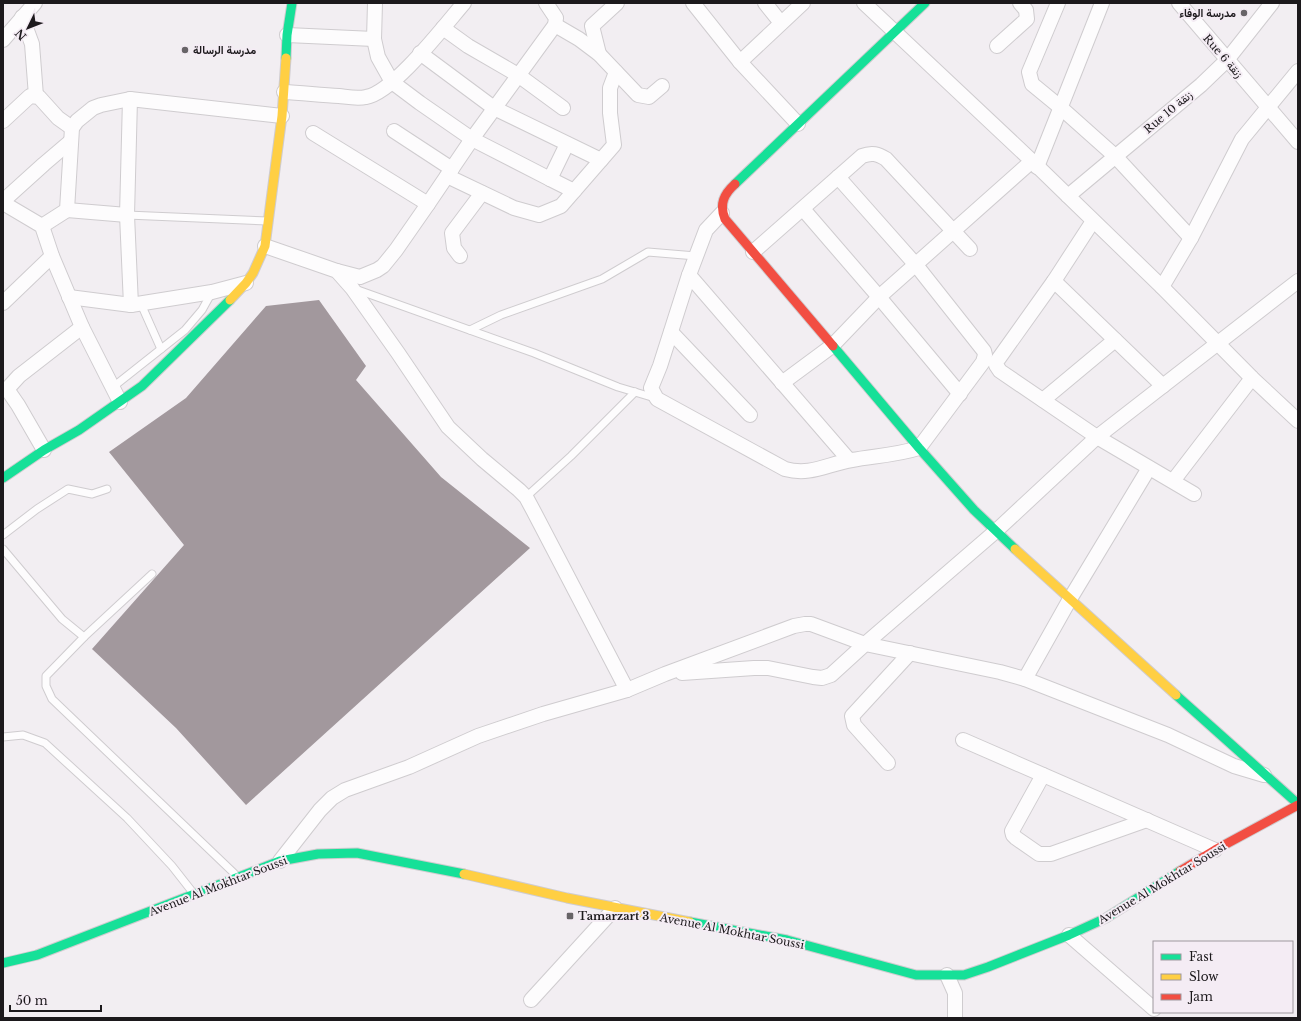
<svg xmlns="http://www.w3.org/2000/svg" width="1301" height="1021" font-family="'Libre Baskerville',Vazirmatn,serif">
<rect width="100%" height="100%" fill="#f2eef2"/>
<path fill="#a2989d" d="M319,300L366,366L356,380L441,477L530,548L246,805L176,728L92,649L184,545L109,452L186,398L266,306Z"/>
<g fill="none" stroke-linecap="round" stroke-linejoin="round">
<defs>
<g id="lane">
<path d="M127,215L268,221"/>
<path d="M355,289L534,353L618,387L655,398"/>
<path d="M141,304L161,349"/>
<path d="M470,330L501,315L602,279L648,252L696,256"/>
<path d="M113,387L185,330L202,310L212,292"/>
<path d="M526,497L571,456L635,392"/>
<path d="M3,535L37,509L68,489L92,494L107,489"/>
<path d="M3,549L62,619L84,637L152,574"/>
<path d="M84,637L46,676V686L52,699L238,877"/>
<path d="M3,737L23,735L45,743L127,818L172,866L194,894"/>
</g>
<g id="street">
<path d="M375,3L374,39L378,57L392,82L420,103L472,139L550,179L567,144"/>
<path d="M693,3L740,62L798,124"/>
<path d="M765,3L781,23"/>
<path d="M1058,3L1029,72L1032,84L1060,107L1115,156L1191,238"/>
<path d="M1179,3L1298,142"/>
<path d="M1272,3L1227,60L1201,85L1068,196L1162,287L1252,378L1298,421"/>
<path d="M22,17L32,44L36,96"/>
<path d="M555,25L579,39L599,54L638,95L649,97L662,86"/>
<path d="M443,28L468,46L518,75L563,108"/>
<path d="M287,35L374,39"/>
<path d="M3,40L35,3"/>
<path d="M997,46L1027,19L1026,10L1020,3"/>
<path d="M420,53L494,108L601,160"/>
<path d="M599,54L592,26L617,3"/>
<path d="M740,62L803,3"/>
<path d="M284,92C302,93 321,95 339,96C348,97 357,99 366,97C393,93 445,25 464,3"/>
<path d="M130,99L127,215L131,305"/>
<path d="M3,121L30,96L39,97L58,118L72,128"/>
<path d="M394,131L452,169"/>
<path d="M313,133L428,204"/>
<path d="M1032,161L1068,196"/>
<path d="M1037,167L1102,3"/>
<path d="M447,176L514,208L539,215L561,206L614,145L610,113V88L616,72"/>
<path d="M550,179L574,191"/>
<path d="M3,201L44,164L71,141"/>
<path d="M3,203L42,226L52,256L82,327L120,402"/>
<path d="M803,209L879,297L960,394"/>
<path d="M67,210L127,215"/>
<path d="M722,213L706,230L689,275L660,366L651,388L657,399L785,469C811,476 827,464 852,460C874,456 897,455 919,448L983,362L985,355L984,351L916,265L838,177"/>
<path d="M1093,221L1054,281L997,361L996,365L1000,371L1097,437L1194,494"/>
<path d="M42,226L67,210L72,128L77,121L93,108L101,105L130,99L282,116"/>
<path d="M265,246L337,271L352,288L398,353L448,427L482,459L519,490L526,497L533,510L627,690"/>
<path d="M753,252L862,156C872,152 878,154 886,159L970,249"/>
<path d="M460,256L454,248L452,233L482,193"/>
<path d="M337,271L360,277L377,270L383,266L396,250L428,204L472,139L555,25L556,18L546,3"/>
<path d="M689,275L849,460"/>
<path d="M1054,281L1163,386"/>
<path d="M1162,287L1191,238L1242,139L1298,71"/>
<path d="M69,297L131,305L212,292L246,283"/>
<path d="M3,303L52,256"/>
<path d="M671,332L750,415"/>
<path d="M782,383L832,346L879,297L1032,161L864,3"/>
<path d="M1043,400L1115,340"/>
<path d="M44,450L18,405L9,392V387L19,376L82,327"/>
<path d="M1173,481L1252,378"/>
<path d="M682,673L754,668H768L813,677L822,678L831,675L865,644L996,531L1097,437L1298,281"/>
<path d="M1025,679L1070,599L1149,468"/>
<path d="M963,740L1215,850"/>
<path d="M888,763L854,725L852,716L910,653"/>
<path d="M1043,775L1012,831L1013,835L1016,838L1039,854H1051L1147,820"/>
<path d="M280,861L320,810L332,798L345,790L409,767L478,736L543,714L627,690L665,674L794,626L805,624H811L865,644L1000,672L1025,679L1168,735L1234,766L1264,775"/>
<path d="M1069,935L1154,1009"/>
<path d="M947,975L955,993V1018"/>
<path d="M531,1000L615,908"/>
</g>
<g id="fast">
<path d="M286,58L287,35L292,3"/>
<path d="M735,184L925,3"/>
<path d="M833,346L919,448L974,510L1015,549"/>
<path d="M3,478L44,450L79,430L142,386L230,300"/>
<path d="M1176,695L1298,804"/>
<path d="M690,922L787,940L916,975H964L988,967L1069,935L1106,918L1180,871"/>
<path d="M3,963L37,955L280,861L318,854L357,853L464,874"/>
</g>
<g id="slow">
<path d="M230,300L246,283L253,273L265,246L282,116L286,58"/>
<path d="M1015,549L1176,695"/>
<path d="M464,874L567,898L690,922"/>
</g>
<g id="jam">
<path d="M735,184C724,194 719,204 725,219L833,346"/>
<path d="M1180,871L1215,850L1298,805"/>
</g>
</defs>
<use href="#lane" stroke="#cfcccf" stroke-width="9"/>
<use href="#street" stroke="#cfcccf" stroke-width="16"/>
<use href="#fast" stroke="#cfcccf" stroke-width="11"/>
<use href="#slow" stroke="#cfcccf" stroke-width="11"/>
<use href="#jam" stroke="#cfcccf" stroke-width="11"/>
<use href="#lane" stroke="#fdfcfd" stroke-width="7"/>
<use href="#street" stroke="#fdfcfd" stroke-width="14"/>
<use href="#fast" stroke="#16e098" stroke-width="9"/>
<use href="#slow" stroke="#ffcf43" stroke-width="9"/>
<use href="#jam" stroke="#f24e42" stroke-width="9"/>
</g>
<g fill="#676467" stroke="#f4ecf4" stroke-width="1.5">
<circle cx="1244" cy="13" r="4"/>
<circle cx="185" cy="50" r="4"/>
<rect x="566" y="912" width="8" height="8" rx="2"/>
</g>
<g text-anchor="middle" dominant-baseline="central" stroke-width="4" stroke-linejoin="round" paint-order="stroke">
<g font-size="11" font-weight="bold" fill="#1c191c" stroke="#f4ecf4" text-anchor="start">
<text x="1236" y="13" text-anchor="end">مدرسة الوفاء</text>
<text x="193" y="50">مدرسة الرسالة</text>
<text x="578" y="916">Tamarzart 3</text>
</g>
<g font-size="11" fill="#1c191c" stroke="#f4ecf4">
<text transform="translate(1223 56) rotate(49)">Rue 6 زنقة</text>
<text transform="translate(1168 112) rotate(-40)">Rue 10 زنقة</text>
<text transform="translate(1162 883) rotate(-31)">Avenue Al Mokhtar Soussi</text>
<text transform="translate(218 886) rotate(-21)">Avenue Al Mokhtar Soussi</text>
<text transform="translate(732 931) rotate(11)">Avenue Al Mokhtar Soussi</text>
</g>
</g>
<rect width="1301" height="1021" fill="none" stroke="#1c191c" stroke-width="8"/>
<rect x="1153" y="941" width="140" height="72" fill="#f4ecf4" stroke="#9e989e"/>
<rect x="1161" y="954" width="20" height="6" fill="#16e098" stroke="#9e989e"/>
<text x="1189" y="961" font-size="12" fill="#1c191c">Fast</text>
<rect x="1161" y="974" width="20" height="6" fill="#ffcf43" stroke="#9e989e"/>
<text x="1189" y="981" font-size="12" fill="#1c191c">Slow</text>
<rect x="1161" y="994" width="20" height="6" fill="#f24e42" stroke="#9e989e"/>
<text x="1189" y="1001" font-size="12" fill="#1c191c">Jam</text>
<g transform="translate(28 28) rotate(227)" stroke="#f4ecf4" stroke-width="3" paint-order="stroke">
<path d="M0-3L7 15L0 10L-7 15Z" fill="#1c191c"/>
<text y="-6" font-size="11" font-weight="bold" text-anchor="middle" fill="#1c191c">N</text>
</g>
<path d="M10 1005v6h91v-6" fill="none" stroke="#1c191c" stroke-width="2"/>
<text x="16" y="1005" font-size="12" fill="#1c191c" stroke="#f4ecf4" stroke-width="3" paint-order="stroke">50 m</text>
</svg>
